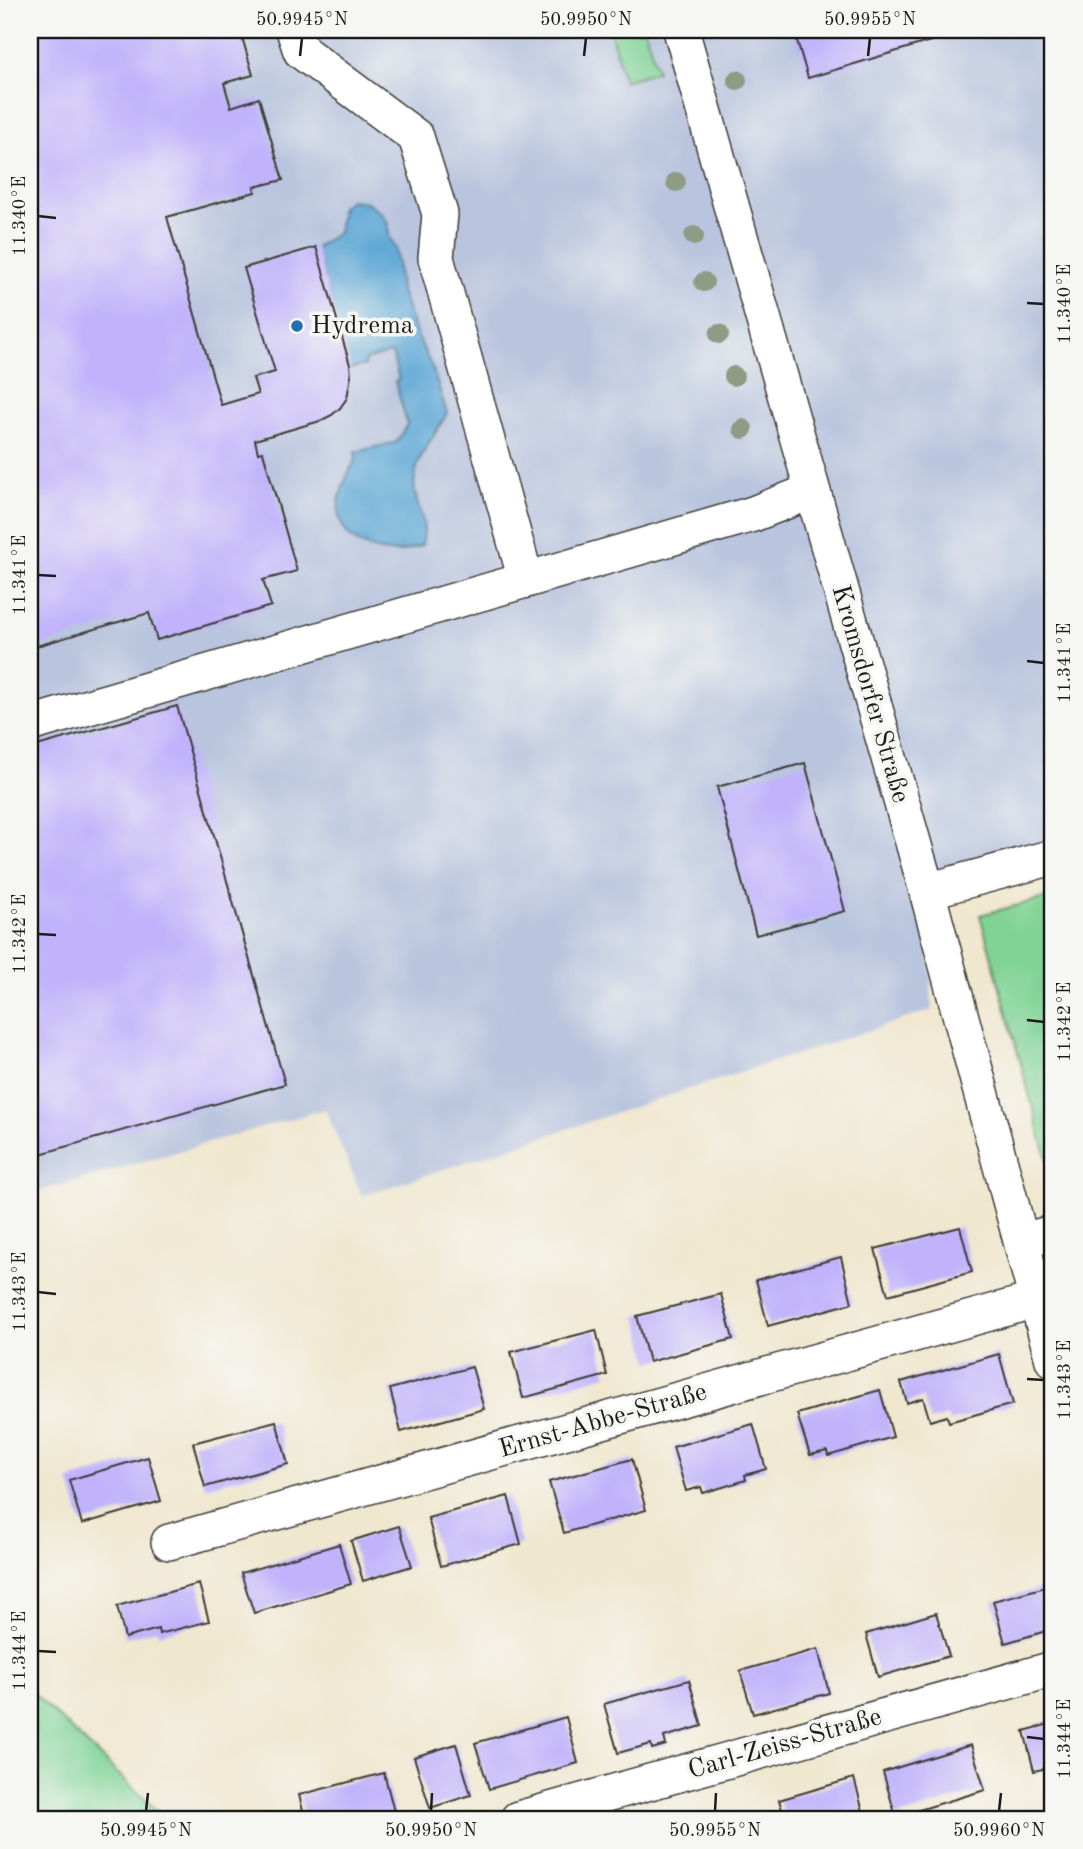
<svg xmlns="http://www.w3.org/2000/svg" width="1083" height="1849" font-family="'Old Standard TT',serif">
<rect width="100%" height="100%" fill="#f6f6f2"/>
<filter id="ink" filterUnits="userSpaceOnUse"><feTurbulence type="fractalNoise" baseFrequency=".0143" numOctaves="2"/><feDisplacementMap in="SourceGraphic" scale="14" xChannelSelector="R" yChannelSelector="G"/><feConvolveMatrix kernelMatrix="1 2 1 2 8 2 1 2 1" color-interpolation-filters="sRGB"/></filter>
<filter id="wash" filterUnits="userSpaceOnUse"><feTurbulence type="fractalNoise" baseFrequency=".00686" numOctaves="4" result="noise"/><feDisplacementMap in="SourceGraphic" scale="28" xChannelSelector="R" yChannelSelector="G"/><feGaussianBlur stdDeviation="1.57" result="paint"/><feColorMatrix in="noise" values="0 0 0 0 0 0 0 0 0 0 0 0 0 0 0 0 0 1.4 0 .05"/><feComposite in="paint" operator="in"/></filter>
<g filter="url(#wash)">
<rect width="100%" height="100%" fill="#f0e7cf"/>
<path fill="#b9c5de" d="M30,30H1053V857L927,892L932,1010L362,1196L325,1109L30,1194Z"/>
<g fill="#80d395" stroke="#4e7858" stroke-width="2">
<path d="M610,30H645L657,71L624,81Z"/>
<path d="M1053,896V1181L980,915Z"/>
<path d="M30,1690L42,1702L166,1819H30Z"/>
</g>
<path fill="#5fa8d6" stroke="#3e6279" stroke-width="2" d="M350,200L367,202L381,213L388,223L389,236L396,249L400,288L415,330L433,370L447,413C434,439 410,461 415,492C418,513 428,522 422,545C405,553 389,555 370,548C325,531 336,493 356,459L355,452L397,442L407,424L395,381L399,380L392,353L365,360L366,365L350,369L316,247L338,233L342,206Z"/>
<g id="blocks">
<g fill="#c0b3fb">
<path d="M30,30H240L253,75L224,83L231,107L259,98L283,180L254,187L255,192L167,217L221,405L258,394L253,378L275,372L244,268L316,247L350,365L351,376L347,398L340,408L332,415L320,421L255,440L258,453L263,452L297,571L263,580L271,606L157,640L149,613L30,648Z"/>
<path d="M794,30H967L808,78Z"/>
<path d="M177,706L285,1084L30,1157V748Z"/>
<path d="M805,763L845,911L756,935L717,787Z"/>
<path d="M960,1227L972,1272L888,1295L875,1249Z"/>
<path d="M841,1257L852,1303L768,1326L756,1280Z"/>
<path d="M721,1294L733,1339L649,1362L637,1316Z"/>
<path d="M596,1330L607,1375L523,1398L511,1352Z"/>
<path d="M999,1354L1013,1404L949,1422L947,1416L930,1421L923,1398L907,1403L901,1382Z"/>
<path d="M472,1367L484,1409L401,1432L390,1389Z"/>
<path d="M880,1390L893,1437L828,1456L827,1451L810,1455L797,1414Z"/>
<path d="M276,1421L288,1464L205,1487L193,1443Z"/>
<path d="M753,1424L766,1469L745,1475L746,1480L703,1493L701,1487L686,1491L673,1447Z"/>
<path d="M148,1457L161,1501L82,1524L69,1480Z"/>
<path d="M632,1459L646,1510L564,1533L549,1482Z"/>
<path d="M508,1496L521,1544L441,1566L428,1518Z"/>
<path d="M399,1526L412,1566L363,1581L351,1541Z"/>
<path d="M339,1544L351,1584L254,1613L241,1573Z"/>
<path d="M199,1584L209,1621L159,1634L158,1629L125,1638L117,1606Z"/>
<path d="M1053,1585V1629L1005,1643L993,1601Z"/>
<path d="M936,1613L949,1656L878,1677L866,1634Z"/>
<path d="M818,1649L829,1693L753,1714L740,1671Z"/>
<path d="M689,1680L702,1726L664,1737L666,1745L652,1749L651,1744L618,1753L604,1704Z"/>
<path d="M566,1717L578,1763L489,1789L475,1743Z"/>
<path d="M1053,1723V1773L1051,1767L1034,1771L1024,1731Z"/>
<path d="M456,1744L471,1795L430,1808L414,1757Z"/>
<path d="M971,1745L985,1790L896,1817L883,1772Z"/>
<path d="M384,1773L396,1819H305L299,1795Z"/>
<path d="M854,1778L865,1819H785L779,1800Z"/>
</g>
</g>
</g>
<g filter="url(#ink)">
<use href="#blocks" fill-opacity="0" stroke="#3c3a37" stroke-width="2"/>
<g fill="none" stroke-linecap="round" stroke-linejoin="round">
<defs>
<g id="minor">
<path d="M294,30L301,51L416,137L440,214L436,258L526,580"/>
<path d="M681,30L927,891L1053,1360"/>
<path d="M30,724L753,514L812,491"/>
<path d="M927,891L1053,857"/>
<path d="M1022,1241L1053,1233"/>
<path d="M169,1542L1036,1300"/>
<path d="M518,1819L1053,1669"/>
</g>
</defs>
<use href="#minor" stroke="#3c3a37" stroke-width="38"/>
<use href="#minor" stroke="#fff" stroke-width="35"/>
</g>
<g fill="#8f9b84">
<circle cx="737" cy="80" r="10"/>
<circle cx="676" cy="182" r="10"/>
<circle cx="694" cy="236" r="10"/>
<circle cx="704" cy="282" r="10"/>
<circle cx="719" cy="334" r="10"/>
<circle cx="734" cy="376" r="10"/>
<circle cx="743" cy="429" r="10"/>
</g>
</g>
<path fill="none" stroke="#1c1c1c" stroke-width="2.5" d="M300,56L302,38M584,56L586,38M868,56L870,38M38,216L56,218M1027,303L1044,304M38,575L56,576M1027,661L1044,663M38,934L56,935M1027,1020L1044,1022M38,1292L56,1294M1027,1379L1044,1380M38,1651L56,1652M1027,1737L1044,1739M146,1811L148,1793M431,1811L432,1793M715,1811L716,1793M999,1811L1001,1793"/>
<circle fill="#1f6fb2" stroke="#f6f6f2" stroke-width="2.5" cx="297" cy="326" r="7"/>
<g text-anchor="middle" dominant-baseline="central" stroke-width="7" stroke-linejoin="round" paint-order="stroke">
<g font-size="26" fill="#1c1c1c" stroke="#f6f6f2" text-anchor="start">
<text x="311" y="326">Hydrema</text>
</g>
<g font-size="26" fill="#1c1c1c" stroke="#f6f6f2">
<text transform="translate(870 694) rotate(74)">Kromsdorfer Straße</text>
<text transform="translate(603 1421) rotate(-16)">Ernst-Abbe-Straße</text>
<text transform="translate(785 1744) rotate(-16)">Carl-Zeiss-Straße</text>
</g>
</g>
<rect width="1083" height="1849" fill="none" stroke="#f6f6f2" stroke-width="77"/>
<rect x="38" y="38" width="1006" height="1773" fill="none" stroke="#1c1c1c" stroke-width="2.5"/>
<g font-size="18" text-anchor="middle" fill="#1c1c1c">
<text x="302" y="25">50.9945°N</text>
<text x="586" y="25">50.9950°N</text>
<text x="870" y="25">50.9955°N</text>
<text transform="translate(19 216) rotate(-90)" y="6">11.340°E</text>
<text transform="translate(1064 304) rotate(-90)" y="6">11.340°E</text>
<text transform="translate(19 575) rotate(-90)" y="6">11.341°E</text>
<text transform="translate(1064 663) rotate(-90)" y="6">11.341°E</text>
<text transform="translate(19 934) rotate(-90)" y="6">11.342°E</text>
<text transform="translate(1064 1022) rotate(-90)" y="6">11.342°E</text>
<text transform="translate(19 1292) rotate(-90)" y="6">11.343°E</text>
<text transform="translate(1064 1380) rotate(-90)" y="6">11.343°E</text>
<text transform="translate(19 1651) rotate(-90)" y="6">11.344°E</text>
<text transform="translate(1064 1739) rotate(-90)" y="6">11.344°E</text>
<text x="146" y="1836">50.9945°N</text>
<text x="431" y="1836">50.9950°N</text>
<text x="715" y="1836">50.9955°N</text>
<text x="999" y="1836">50.9960°N</text>
</g>
</svg>
